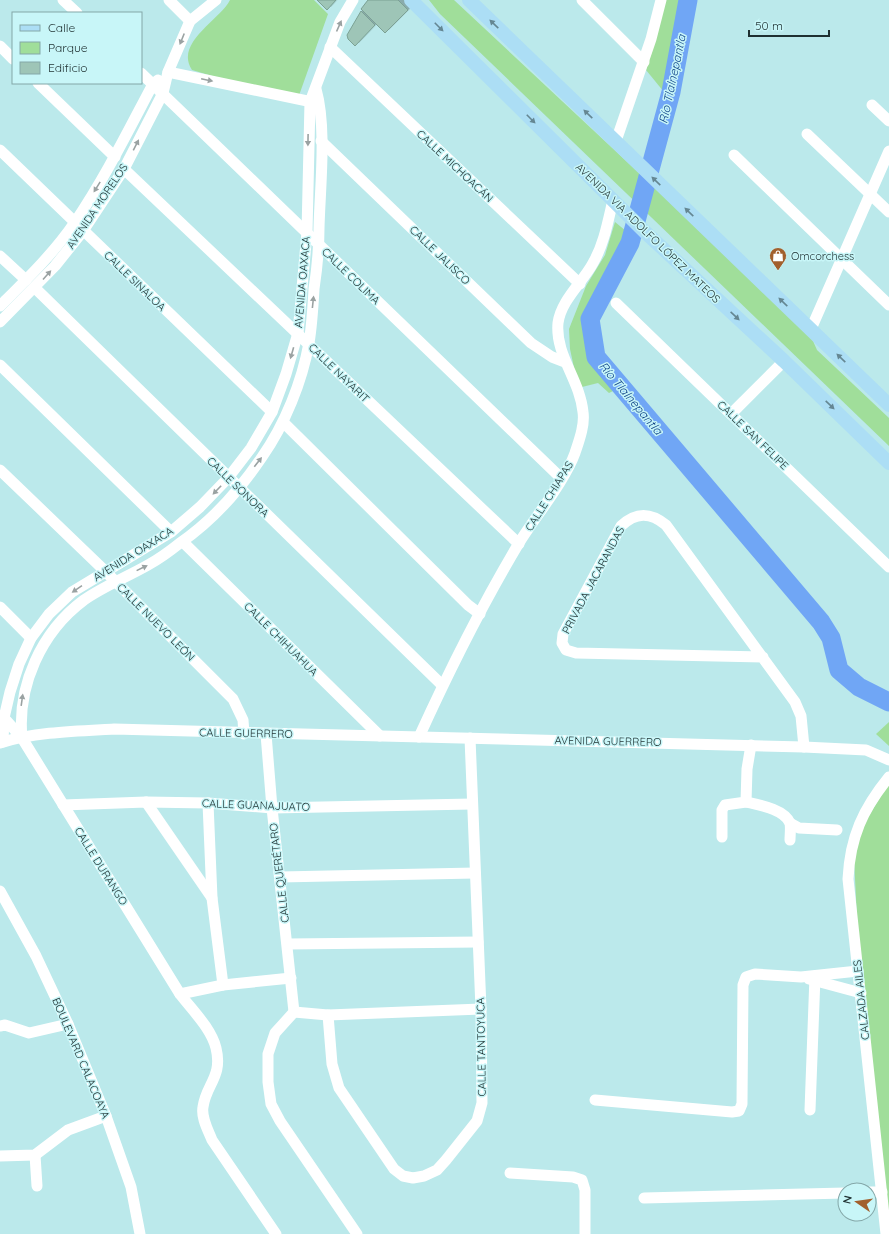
<svg xmlns="http://www.w3.org/2000/svg" width="889" height="1234" font-family="Quicksand,sans-serif">
<defs>
<filter id="shadow"><feDropShadow dx="3.5" dy="-3.5" stdDeviation="0" flood-color="#0004"/></filter>
</defs>
<rect width="100%" height="100%" fill="#bbe9eb"/>
<g fill="#a0de9a">
<path d="M230,0H314L328,14L297,101L192,70C174,43 220,20 230,0Z"/>
<path d="M429,0H454L809,332L817,350L889,418V446L440,14Z"/>
<path d="M663,0H683L664,92L646,70Z"/>
<path d="M615,222L626,231L625,239L583,321L589,354L613,391L609,393L598,383L582,387L576,377L570,349L569,329L586,286L605,255Z"/>
<path d="M889,722V746L876,734Z"/>
<path d="M889,782V1233L860,979L854,858L858,834Z"/>
</g>
<g fill="none" stroke-linecap="round" stroke-linejoin="round">
<path stroke="#70a6f5" stroke-width="19" d="M688,0L671,92L630,243L590,319L596,357L821,622L831,638L839,670L859,687L889,702"/>
</g>
<g fill="#9ec5b7" stroke="#7ba194" filter="url(#shadow)">
<path d="M317,0H336L327,10Z"/>
<path d="M368,0H398L408,10L385,33L361,9Z"/>
<path d="M361,11L375,25L355,46L348,39L347,35Z"/>
</g>
<g fill="none" stroke-linecap="round" stroke-linejoin="round">
<g stroke="#fff" stroke-width="11">
<path d="M63,0L77,13"/>
<path d="M169,0L190,21"/>
<path d="M582,0L644,62"/>
<path d="M0,46L13,59"/>
<path d="M330,47L580,284"/>
<path d="M168,72L317,103"/>
<path d="M141,73L561,478"/>
<path d="M38,83L115,157"/>
<path d="M872,105L889,121"/>
<path d="M807,134L889,212"/>
<path d="M321,141L531,343L552,357L565,362"/>
<path d="M616,141L651,39L661,0"/>
<path d="M0,150L272,412"/>
<path d="M734,155L889,305"/>
<path d="M124,169L519,544"/>
<path d="M0,256L26,280"/>
<path d="M35,288L442,685"/>
<path d="M616,303L889,567"/>
<path d="M0,306C26,280 54,253 75,222C105,178 128,131 153,84L158,80"/>
<path d="M0,322L55,266L83,231L124,169L163,93L168,72L190,21L216,0"/>
<path d="M811,329L889,151"/>
<path d="M0,365L171,532"/>
<path d="M731,414L784,361"/>
<path d="M284,423L468,605L480,614"/>
<path d="M0,470L105,571L233,699L243,720L244,734"/>
<path d="M183,542L380,736"/>
<path d="M0,607L31,638"/>
<path d="M763,657L576,653L566,650L562,643L563,634L621,526C636,512 650,512 666,525L795,702L801,716L804,747"/>
<path d="M0,716L4,718L22,738L180,994C192,1010 211,1028 216,1048C223,1077 206,1084 203,1107C201,1118 208,1130 212,1140L276,1234"/>
<path d="M266,734L272,808L294,1012"/>
<path d="M419,737C449,671 482,605 519,543C535,517 565,481 575,453C579,441 585,425 583,412C580,380 555,355 558,323C561,300 583,282 593,263C604,244 608,221 613,200"/>
<path d="M22,738C17,686 41,632 84,600C104,586 127,577 148,565C159,559 170,551 180,543C212,521 241,488 262,457C285,424 302,382 309,343C312,325 313,307 314,289C317,269 319,248 319,228C320,187 327,128 316,89"/>
<path d="M3,742L4,718L10,692L19,664L31,638L49,614L72,592L171,532L200,507L228,478L251,448L272,412L286,374L298,333L307,232L310,102L340,22L353,0"/>
<path d="M0,743C34,732 78,731 114,729L804,747L866,750L889,760"/>
<path d="M146,802L212,898"/>
<path d="M746,802C759,805 784,809 790,823C791,828 790,835 790,840"/>
<path d="M208,803L212,898L223,985"/>
<path d="M63,805L146,802L208,803L272,808L472,804"/>
<path d="M790,823L799,828L837,830"/>
<path d="M722,837V810L725,805L746,802L747,769L751,745"/>
<path d="M280,877L475,873"/>
<path d="M0,891L36,956L68,1024L106,1116L131,1187L140,1234"/>
<path d="M288,944L478,942"/>
<path d="M809,979L861,993"/>
<path d="M180,994L223,985L291,978"/>
<path d="M294,1012L275,1033L268,1054V1082L271,1104L280,1121L357,1234"/>
<path d="M294,1012L328,1015L481,1009"/>
<path d="M328,1015L332,1064L339,1088L394,1169L403,1176L413,1178L424,1176L437,1170L446,1160L477,1121L482,1103L481,1009L470,738"/>
<path d="M0,1026L5,1025L29,1033L68,1024"/>
<path d="M595,1100L732,1112L739,1111L742,1104L743,985L746,977L755,974L801,977L858,971"/>
<path d="M810,1110L815,976"/>
<path d="M35,1155L37,1186"/>
<path d="M0,1156L35,1155L68,1130L106,1116"/>
<path d="M510,1173L573,1177L582,1180L585,1190V1234"/>
<path d="M869,1192H882"/>
<path d="M644,1198L845,1193"/>
<path d="M886,1234L848,879C850,837 863,809 889,777"/>
</g>
<g stroke="#acdef5" stroke-width="14">
<path d="M411,0L645,232L784,361L889,463"/>
<path d="M469,0L889,405"/>
</g>
</g>
<defs><path id="oneway-solid" d="M-6-.8H1V-3.2L6.5 0L1 3.2V.8H-6Z"/></defs>
<g fill="#658793">
<use href="#oneway-solid" transform="translate(494 24) rotate(-136)"/>
<use href="#oneway-solid" transform="translate(439 27) rotate(45)"/>
<use href="#oneway-solid" transform="translate(588 114) rotate(-136)"/>
<use href="#oneway-solid" transform="translate(531 119) rotate(45)"/>
<use href="#oneway-solid" transform="translate(656 181) rotate(-136)"/>
<use href="#oneway-solid" transform="translate(689 212) rotate(-136)"/>
<use href="#oneway-solid" transform="translate(783 302) rotate(-136)"/>
<use href="#oneway-solid" transform="translate(735 316) rotate(43)"/>
<use href="#oneway-solid" transform="translate(841 358) rotate(-136)"/>
<use href="#oneway-solid" transform="translate(830 405) rotate(44)"/>
</g>
<g fill="#9aa2a2">
<use href="#oneway-solid" transform="translate(339 26) rotate(-66)"/>
<use href="#oneway-solid" transform="translate(182 39) rotate(112)"/>
<use href="#oneway-solid" transform="translate(207 80) rotate(12)"/>
<use href="#oneway-solid" transform="translate(308 140) rotate(91)"/>
<use href="#oneway-solid" transform="translate(136 145) rotate(-63)"/>
<use href="#oneway-solid" transform="translate(97 187) rotate(122)"/>
<use href="#oneway-solid" transform="translate(47 275) rotate(-48)"/>
<use href="#oneway-solid" transform="translate(313 302) rotate(-84)"/>
<use href="#oneway-solid" transform="translate(292 353) rotate(106)"/>
<use href="#oneway-solid" transform="translate(258 462) rotate(-52)"/>
<use href="#oneway-solid" transform="translate(217 490) rotate(134)"/>
<use href="#oneway-solid" transform="translate(142 568) rotate(-26)"/>
<use href="#oneway-solid" transform="translate(77 589) rotate(146)"/>
<use href="#oneway-solid" transform="translate(22 700) rotate(-82)"/>
</g>
<defs>
<symbol id="shop-pin" viewBox="-11 -11 22 30"><path d="M0 17L-7.5 6A9.5 9.5 0 1 1 7.5 6Z" fill="#a2602d" stroke="#c8f6f8"/><path d="M-5-2.5h2.3a2.7 3.5 0 0 1 5.4 0H5L5.5 6h-11ZM-1.5-2.5h3a1.5 2.3 0 0 0-3 0Z" fill="#fff"/></symbol>
</defs>
<g fill-rule="evenodd">
<use href="#shop-pin" x="768" y="246" width="20" height="27"/>
</g>
<g text-anchor="middle" dominant-baseline="central" stroke-width="3" stroke-linejoin="round" paint-order="stroke">
<g font-size="11" fill="#1e3031" stroke="#c8f6f8">
<text transform="translate(455 166) rotate(43)">CALLE MICHOACÁN</text>
<text transform="translate(97 206) rotate(-56)">AVENIDA MORELOS</text>
<text transform="translate(648 233) rotate(44)">AVENIDA VIA ADOLFO LÓPEZ MATEOS</text>
<text transform="translate(440 255) rotate(44)">CALLE JALISCO</text>
<text transform="translate(351 276) rotate(44)">CALLE COLIMA</text>
<text transform="translate(135 281) rotate(44)">CALLE SINALOA</text>
<text transform="translate(302 282) rotate(-85)">AVENIDA OAXACA</text>
<text transform="translate(339 373) rotate(44)">CALLE NAYARIT</text>
<text transform="translate(753 435) rotate(44)">CALLE SAN FELIPE</text>
<text transform="translate(238 487) rotate(44)">CALLE SONORA</text>
<text transform="translate(549 496) rotate(-58)">CALLE CHIAPAS</text>
<text transform="translate(133 554) rotate(-32)">AVENIDA OAXACA</text>
<text transform="translate(593 580) rotate(-62)">PRIVADA JACARANDAS</text>
<text transform="translate(156 622) rotate(45)">CALLE NUEVO LEÓN</text>
<text transform="translate(281 639) rotate(45)">CALLE CHIHUAHUA</text>
<text transform="translate(246 733) rotate(1)">CALLE GUERRERO</text>
<text transform="translate(608 741) rotate(1)">AVENIDA GUERRERO</text>
<text transform="translate(256 805) rotate(2)">CALLE GUANAJUATO</text>
<text transform="translate(101 866) rotate(58)">CALLE DURANGO</text>
<text transform="translate(279 873) rotate(-97)">CALLE QUERÉTARO</text>
<text transform="translate(861 1000) rotate(-96)">CALZADA AILES</text>
<text transform="translate(481 1047) rotate(-91)">CALLE TANTOYUCA</text>
<text transform="translate(81 1058) rotate(67)">BOULEVARD CALACOAYA</text>
</g>
<g font-size="11" fill="#1e3031" stroke="#c8f6f8" text-anchor="start">
<text x="791" y="256">Omcorchess</text>
</g>
<g font-size="12" font-style="italic" fill="#114489" stroke="#c8f6f8">
<text transform="translate(672 79) rotate(-78)">Río Tlalnepantla</text>
<text transform="translate(631 398) rotate(50)">Río Tlalnepantla</text>
</g>
</g>
<rect x="12" y="12" width="130" height="72" fill="#c8f6f8" stroke="#84a7a8"/>
<rect x="20" y="25" width="20" height="6" fill="#acdef5" stroke="#84a7a8"/>
<text x="48" y="32" font-size="12" fill="#1e3031">Calle</text>
<rect x="20" y="42" width="20" height="12" fill="#a0de9a" stroke="#84a7a8"/>
<text x="48" y="52" font-size="12" fill="#1e3031">Parque</text>
<rect x="20" y="62" width="20" height="12" fill="#9ec5b7" stroke="#84a7a8"/>
<text x="48" y="72" font-size="12" fill="#1e3031">Edificio</text>
<g transform="translate(857 1202) rotate(283)"><circle r="19" fill="#c8f6f8" stroke="#84a7a8"/>
<path d="M0-3L7 15L0 10L-7 15Z" fill="#a2602d"/>
<text y="-6" font-size="11" font-weight="bold" text-anchor="middle" fill="#1e3031">N</text>
</g>
<path d="M749 30v6h80v-6" fill="none" stroke="#1e3031" stroke-width="2"/>
<text x="755" y="30" font-size="12" fill="#1e3031" stroke="#c8f6f8" stroke-width="3" paint-order="stroke">50 m</text>
</svg>
